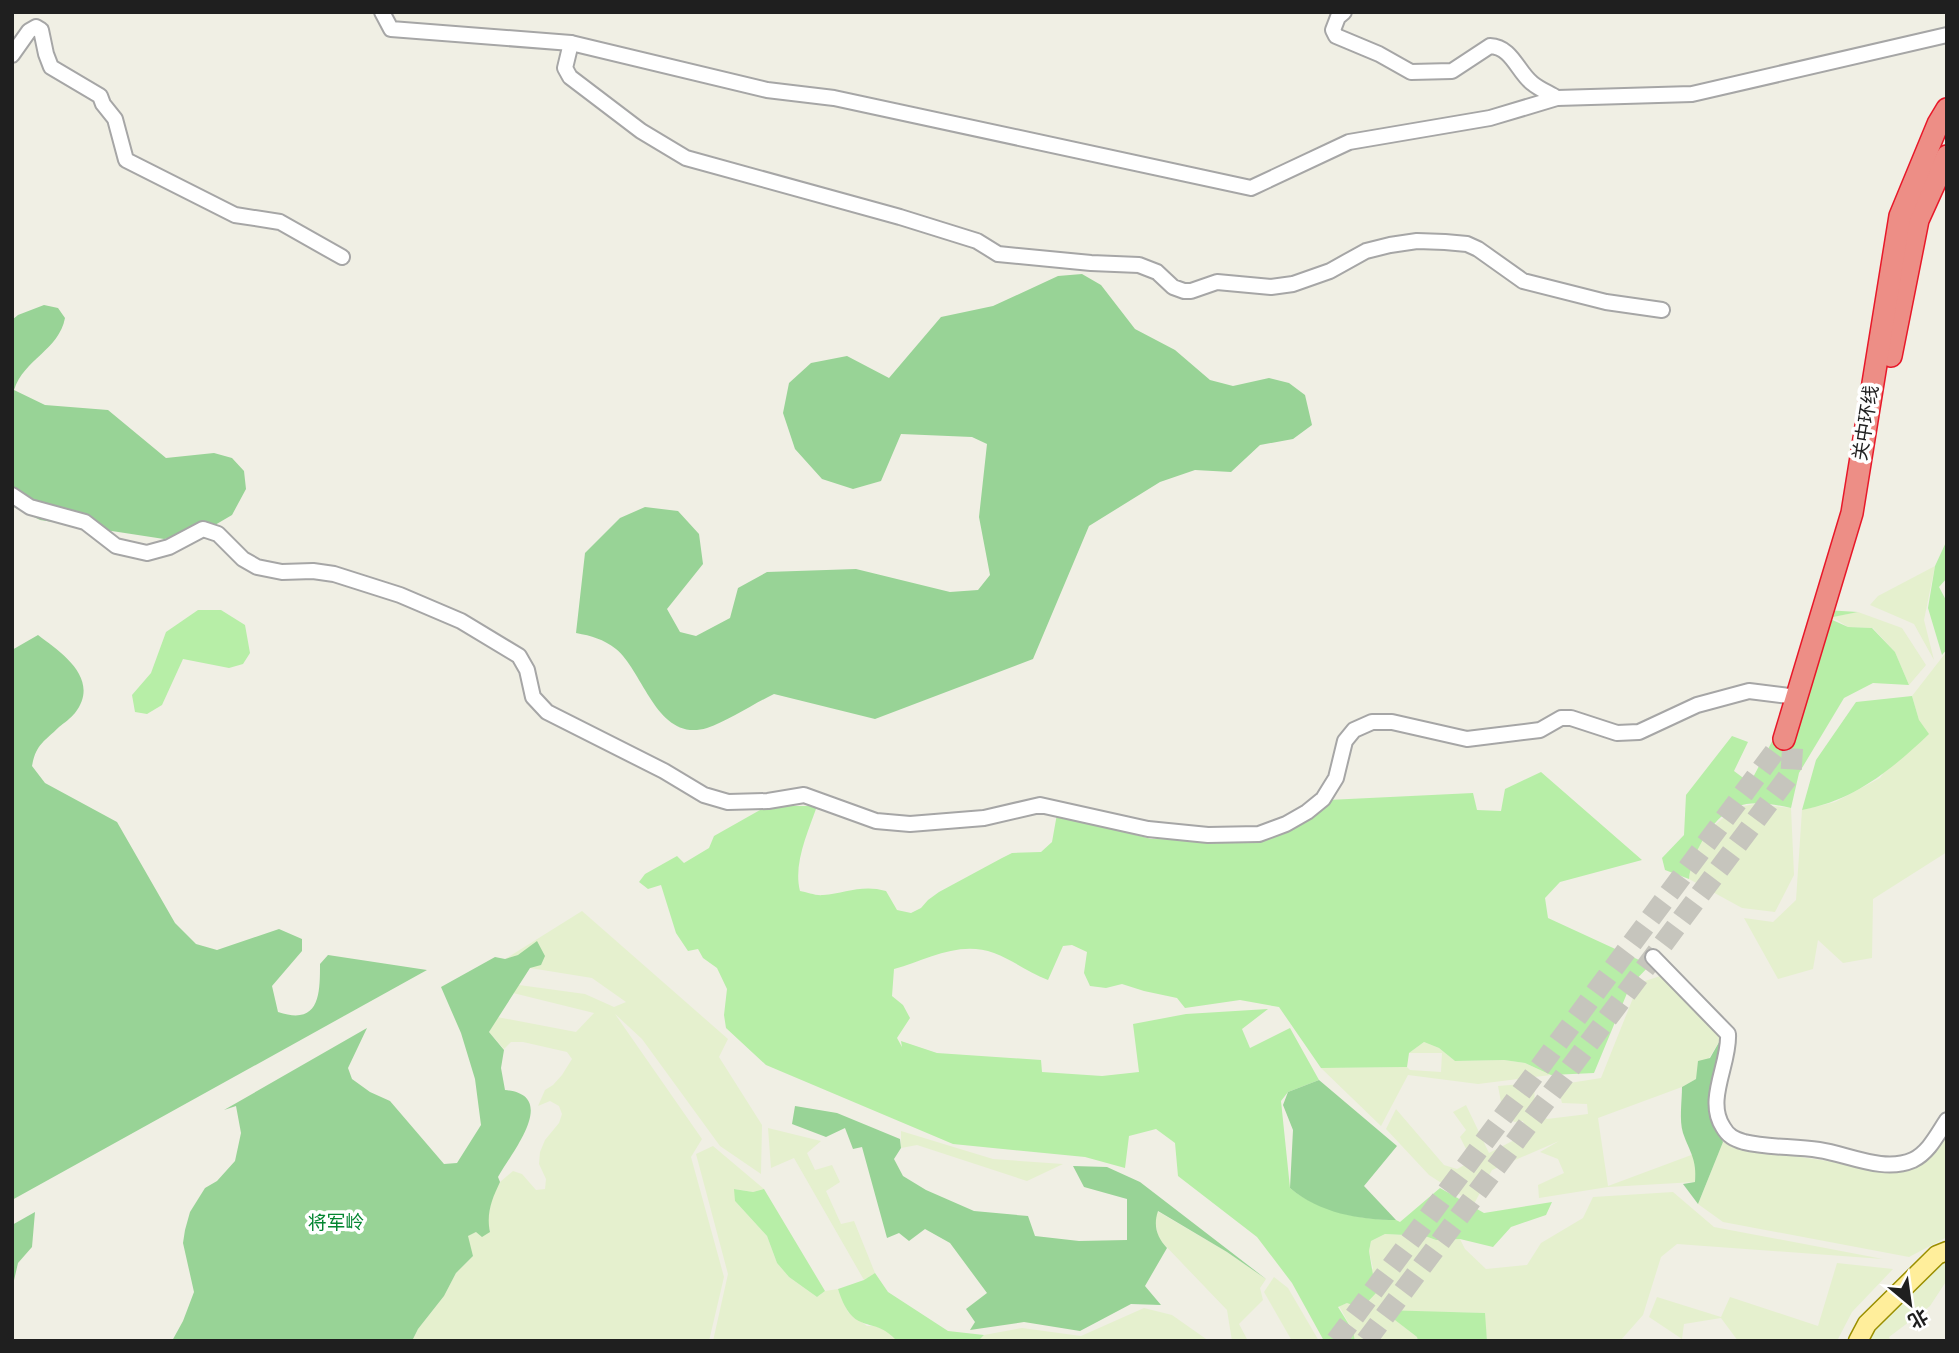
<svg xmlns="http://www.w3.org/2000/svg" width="1959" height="1353" font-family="'Varela Round','Noto Sans SC',sans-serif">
<rect width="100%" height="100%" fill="#f0efe4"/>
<g fill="#e5f0ce">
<path d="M1935,566L1924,620L1934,660L1914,624L1870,605L1878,596Z"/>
<path d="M1858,612L1902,628L1926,665L1909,685L1895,652L1873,628L1848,627L1837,620L1826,618Z"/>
<path d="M1947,651V852L1873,899L1872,958L1843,963L1818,940L1813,969L1778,979L1744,918L1773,922L1796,900L1802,810L1835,802L1880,778L1919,720L1912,696Z"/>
<path d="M1754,804L1791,808L1794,875L1775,912L1742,908L1689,879L1690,864L1701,843L1716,824L1735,808Z"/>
<path d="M582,911L728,1039L719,1057L762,1125L761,1174L720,1146L642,1039L615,1014L702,1139L691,1157L724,1277L709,1341H412L418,1329L444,1296L456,1273L473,1256L467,1236L476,1232H490L487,1218L491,1199L500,1182L513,1171L522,1174L536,1190L545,1189L546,1179L539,1164L540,1152L545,1140L559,1123L562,1114L559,1106L550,1101L538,1106L545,1090L553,1085L562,1075L572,1059L567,1052L523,1042H511L504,1049L489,1032L497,1017L576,1032L594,1013L513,993L519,985L585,994L614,1007L626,1002L592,978L530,968L518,955L505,959Z"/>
<path d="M1660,976L1722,1037L1696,1079L1682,1087L1598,1118L1608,1186L1694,1154L1697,1167L1695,1182L1608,1187L1539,1198L1538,1185L1564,1173L1558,1159L1540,1152L1559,1141L1492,1170L1474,1204L1429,1175L1386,1129L1396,1109L1444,1165L1457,1169L1472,1161L1460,1137L1466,1130L1453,1112L1466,1105L1489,1153L1526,1134L1523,1121L1514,1122L1502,1107L1498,1086L1534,1083L1535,1108L1547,1119L1588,1114L1587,1104L1562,1103L1557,1085L1601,1078L1639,983Z"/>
<path d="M1424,1042L1439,1048L1455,1061L1504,1060L1525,1063L1551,1075L1478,1084L1408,1075L1381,1126L1321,1068L1407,1067L1410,1070L1441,1072L1442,1053H1409Z"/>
<path d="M768,1128L821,1141L807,1153L815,1170L832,1165L840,1182L826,1191L841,1224L854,1221L875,1273L864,1280L794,1158L771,1168Z"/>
<path d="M1947,1130V1237L1909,1257L1723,1222L1698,1204L1723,1142L1732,1147L1888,1170Z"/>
<path d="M901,1131L993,1159L1063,1164L1027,1181L917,1145L901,1148Z"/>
<path d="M713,1146L764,1189L753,1192L735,1189V1201L767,1236L777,1263L789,1277L817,1297L825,1291L838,1289L848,1312L867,1326H876L889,1332L897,1341H713L728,1274L696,1154Z"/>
<path d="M1673,1192L1714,1227L1883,1259L1677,1244L1661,1257L1643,1315L1620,1341H1487L1484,1313L1384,1311L1417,1337L1418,1341H1355L1353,1331L1339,1306L1347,1303L1373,1268L1369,1251L1371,1241L1385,1234L1425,1236L1436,1240L1460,1239L1465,1249L1486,1269L1527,1265L1541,1243L1583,1218L1593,1197Z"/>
<path d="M1157,1211L1227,1252L1266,1279L1260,1288L1263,1300L1239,1324L1248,1341H1232L1227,1310L1159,1239L1155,1222Z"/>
<path d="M1942,1259L1947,1268V1280L1930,1306L1889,1337L1891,1341H1861Z"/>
<path d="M1837,1263L1893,1269L1852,1312L1837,1341H1738L1721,1318L1684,1324L1682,1339L1649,1317L1657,1297L1721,1317L1730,1297L1818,1326Z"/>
<path d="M1274,1277L1288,1288L1319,1341H1292L1264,1292Z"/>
<path d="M1144,1308L1172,1315L1209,1341H978L984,1335L1022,1328L1081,1336Z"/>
</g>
<g fill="#b7eea7">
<path d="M1947,540V578L1939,587L1947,602V649L1942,655L1928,608L1935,566Z"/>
<path d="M198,610H221L245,625L250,653L243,664L229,668L183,659L162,705L147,714L135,712L132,695L151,673L166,632Z"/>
<path d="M1825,610L1858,612L1828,618L1848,627L1872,628L1895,652L1909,685L1873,683L1844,698L1799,773L1791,808C1773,804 1753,800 1736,807C1712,817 1691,855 1689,879L1665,870L1662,858L1684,835L1686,795L1732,736L1748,742L1734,771L1750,783L1785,717Z"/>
<path d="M1912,696L1919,720L1929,734C1891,770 1855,800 1802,810L1816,760L1856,702Z"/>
<path d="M1541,772L1642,860L1560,882L1545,898L1548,918L1650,965L1630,986L1594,1073L1551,1075L1525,1063L1504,1060L1455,1061L1439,1048L1424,1042L1409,1053L1407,1067L1321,1068L1279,1007L1240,1000L1185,1008L1177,998L1144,991L1122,984L1106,988L1090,986L1084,973L1087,952L1072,945L1063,946L1048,980C1029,973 1013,960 994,953C959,940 927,960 894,969L892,996L903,1005L910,1018L897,1038L902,1047L901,1041L937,1053L1041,1060L1042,1072L1102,1076L1139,1072L1133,1024L1186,1014L1268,1009L1242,1029L1250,1048L1290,1028L1319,1080L1288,1092L1281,1101L1290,1188C1318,1211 1361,1220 1396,1220L1400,1222L1440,1188L1484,1213L1552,1202L1546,1215L1511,1227L1493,1247L1460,1239L1436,1240L1425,1236L1385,1234L1371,1241L1369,1251L1376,1293L1362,1308L1347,1303L1338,1307L1353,1331L1355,1341H1324L1292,1283L1257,1237L1178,1176L1175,1143L1156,1129L1129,1136L1125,1168L1085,1157L953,1144L766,1065L726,1028L724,1015L727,989L717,968L703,958L698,949L688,951L676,933L661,885L648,889L639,882L645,874L677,856L684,863L709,848L714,836L767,806H817C808,832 793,864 800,891C807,892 816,896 823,895C845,893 863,884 886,891L897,910L911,913L921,908L928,900L939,892L1002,858L1012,853L1041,852L1052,842L1057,814L1151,839L1243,840L1328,800L1473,793L1477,810L1501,811L1505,789Z"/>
<path d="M734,1189L753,1192L764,1189L825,1291L817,1297L789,1277L777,1263L767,1236L735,1201Z"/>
<path d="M875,1273L888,1292L948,1331L984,1335L978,1341H897C872,1313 854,1339 838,1289L864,1280Z"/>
<path d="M1382,1310L1485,1313L1487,1341H1418L1417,1337Z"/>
</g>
<g fill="#98d396">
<path d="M1082,274L1101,285L1135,329L1175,350L1210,380L1233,386L1269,378L1289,383L1305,395L1312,425L1293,439L1260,445L1231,472L1195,470L1160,482L1089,526L1033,659L875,719L774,694C753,704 728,721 707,728C657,743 644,672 616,649C603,639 592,636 576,633L585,553L620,518L645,507L678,511L699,534L703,564L667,609L680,632L696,636L730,618L738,588L767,572L856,569L950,592L978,590L990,575L979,517L987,444L972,437L901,434L881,481L853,489L822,479L795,449L783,413L789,383L811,363L847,356L889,378L941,317L993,306L1058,276Z"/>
<path d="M44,305L58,308L65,318C59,350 24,359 14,390L45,405L108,410L166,458L214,453L232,458L244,471L246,489L232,515L203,532L164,539L40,520L12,506V320L18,315Z"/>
<path d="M38,635C62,653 101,679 75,713C71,718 64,723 59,727C44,742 36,744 32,766L45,783L117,822L175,923L196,944L217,950L279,929L302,939V951L272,986L278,1012C320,1026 320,994 320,964L328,955L427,970L12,1200V650Z"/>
<path d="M537,941L545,956L541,965L530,968L489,1032L504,1050L501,1068L505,1090C560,1095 512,1152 498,1177L500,1182C492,1199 486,1213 490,1232L482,1237L476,1232L468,1236L473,1256L456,1273L444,1296L418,1329L412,1341H172L183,1321L194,1292L183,1243L185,1230L190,1212L205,1188L217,1181L235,1161L241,1133L236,1106L224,1110L367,1028L348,1068L352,1079L370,1092L390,1101L444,1164L457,1163L481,1125L475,1079L461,1033L441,987L495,957L505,959L518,955Z"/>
<path d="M1722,1037L1724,1045L1710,1107L1723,1142L1698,1204L1683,1184L1695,1182C1697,1159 1690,1153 1683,1133C1679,1120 1682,1101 1682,1087L1696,1079L1698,1061L1710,1058Z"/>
<path d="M1319,1080L1397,1146L1364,1186L1396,1220C1360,1220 1319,1213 1290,1188L1293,1130L1283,1105L1288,1092Z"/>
<path d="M795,1106L837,1113L900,1139L901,1148L894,1159L903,1176L926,1190L974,1211L1028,1216L1035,1236L1079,1241L1127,1240V1199L1084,1187L1073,1166L1107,1167L1140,1182L1266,1279L1227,1252L1158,1211C1153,1226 1157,1237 1167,1248L1145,1286L1161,1305L1131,1304L1080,1331L1024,1322L970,1330L975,1322L966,1309L987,1293L950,1243L925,1229L909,1241L899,1233L887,1238L862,1147L853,1149L845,1128L826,1137L792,1124Z"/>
<path d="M35,1212L32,1247L18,1263L12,1289V1225Z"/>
</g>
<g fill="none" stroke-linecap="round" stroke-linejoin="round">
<g stroke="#c6c5bd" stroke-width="21" stroke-dasharray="21 10" stroke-linecap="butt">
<path d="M1336,1341L1784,739"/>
<path d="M1366,1341L1791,773L1793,741"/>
</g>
<defs>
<g id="minor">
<path d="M382,12L391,29L571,43L767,90L834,98L1251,188L1349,142L1490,118L1557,98L1692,94L1947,35"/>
<path d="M1344,12L1338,17L1333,30L1336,36L1379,54L1411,72L1452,71L1490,46C1512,47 1517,71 1532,83C1539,89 1549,93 1557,98"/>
<path d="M571,43L565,68L570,77L641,131L686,158L900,217L977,241L998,254L1091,263L1139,265L1157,272L1173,287L1184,291H1191L1217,282L1271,287L1293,284L1330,271L1366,251L1390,245L1417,241L1445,242L1467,244L1478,249L1523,281L1606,302L1662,310"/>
<path d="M12,55L29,31L36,27L41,30L46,54L51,67L100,96L103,104L115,119L126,160L235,215L280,222L342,257"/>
<path d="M12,495L30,507L85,522L116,546L147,553L169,547L203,529L218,534L243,559L257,567L282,572L313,571L334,574L400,595L461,621L519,656L527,670L533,697L547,712L664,771L704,795L728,802L768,801L804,795L876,821L910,824L984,818L1040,805L1148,829L1208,835L1259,834L1286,824L1307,812L1323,799L1336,778L1345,741L1354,730L1372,722H1392L1467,739L1540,730L1561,718H1571L1617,733L1639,732L1697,705L1749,691L1797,697"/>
<path d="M1653,957L1728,1034C1730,1063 1705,1100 1723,1127C1728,1136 1734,1139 1744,1142C1768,1148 1794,1146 1819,1150C1848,1154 1883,1173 1913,1160C1929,1152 1937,1135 1947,1120"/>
</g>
<path id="major" d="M1858,1341L1867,1324L1937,1255L1947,1251"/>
<g id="highway">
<path d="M1891,356L1918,220L1947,156"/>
<path d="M1784,739L1852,513L1900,216L1938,124L1947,109"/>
</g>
</defs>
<use href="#minor" stroke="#a6a6a6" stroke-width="18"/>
<use href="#major" stroke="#9a8f00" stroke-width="21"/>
<use href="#highway" stroke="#e81829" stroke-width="24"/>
<use href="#minor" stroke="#fff" stroke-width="14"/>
<use href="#major" stroke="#ffee9b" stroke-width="18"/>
<use href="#highway" stroke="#ed8e86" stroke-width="21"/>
</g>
<g text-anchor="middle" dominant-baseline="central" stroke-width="7" stroke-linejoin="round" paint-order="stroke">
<g font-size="19" fill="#1f1f1f" stroke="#fff">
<text transform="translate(1866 423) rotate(-81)">关中环线</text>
</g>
<g font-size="19" fill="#048631" stroke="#fff">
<text x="336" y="1223">将军岭</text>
</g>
</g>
<rect width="1959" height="1353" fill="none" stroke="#1f1f1f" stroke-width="28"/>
<g transform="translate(1910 1304) rotate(151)" stroke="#ffffff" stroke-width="5" paint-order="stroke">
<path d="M0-5L12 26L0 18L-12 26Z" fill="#1f1f1f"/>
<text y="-10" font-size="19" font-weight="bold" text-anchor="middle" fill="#1f1f1f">北</text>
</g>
</svg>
